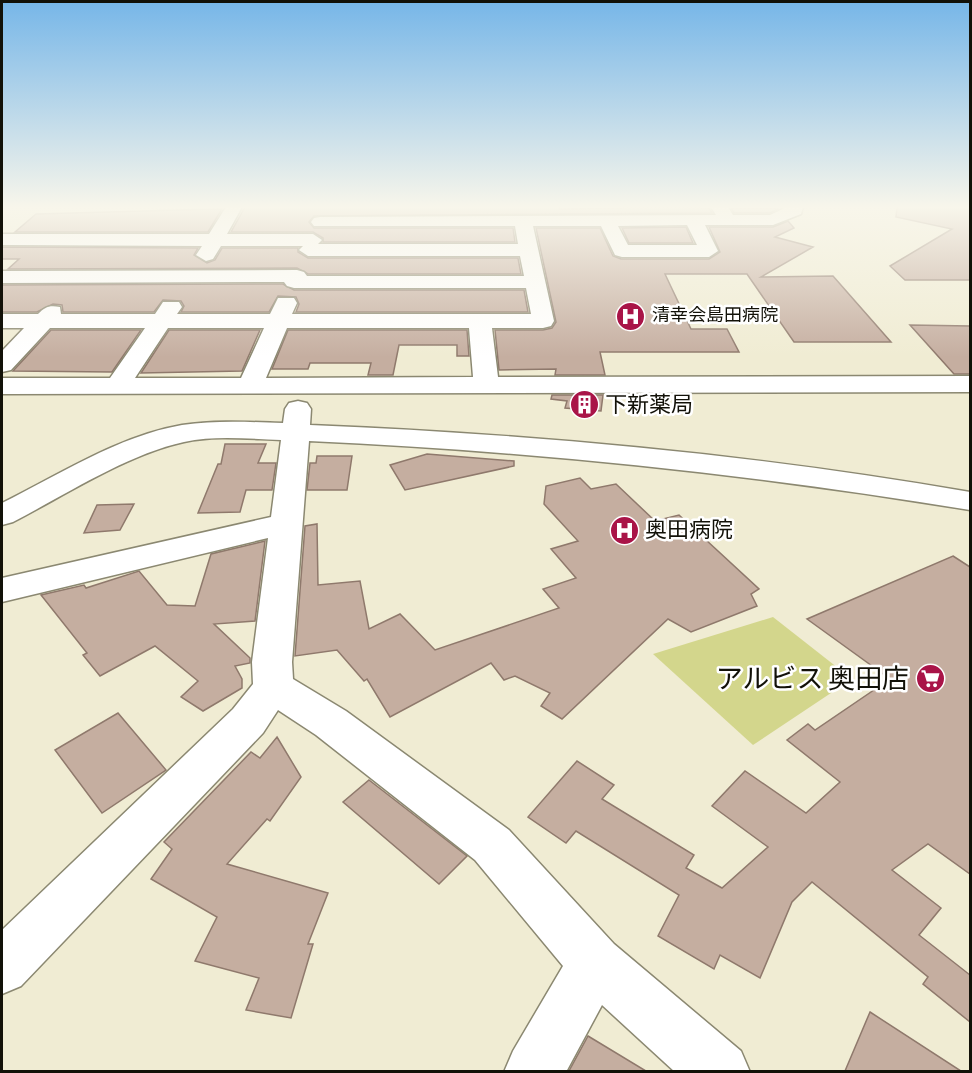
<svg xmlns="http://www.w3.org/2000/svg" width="972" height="1073" font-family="'Alegreya Sans','Noto Sans JP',sans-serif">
<rect width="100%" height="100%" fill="#f0ecd3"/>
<path fill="#d3d68c" d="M773,617L852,679L753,745L653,654Z"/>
<g fill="#c5aea0" stroke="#8f796c" stroke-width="1.5">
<path d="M245,207H559L560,209L666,207L709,208L712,213L314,216L309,222L314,228H513L515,242H323V238L313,232H231Z"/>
<path d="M897,207H970V280H905L890,266L952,229L896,217Z"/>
<path d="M731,208H777L778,209L770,213H734Z"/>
<path d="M213,209H222L208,232H15L36,214Z"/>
<path d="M788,221L794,228L775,237L813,247L761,277L833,276L891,342H794L747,274H665L691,329H727L739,352H600L605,375H555L556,369L499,370L495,330H543L552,328L556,322L536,228H600L613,256L621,259H709L720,252L709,227H773Z"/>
<path d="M686,227L693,243H629L622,228Z"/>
<path d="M2,247L198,248L194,255L207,263L215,260L222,248H298V252L308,258H518L521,274H308L297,268L8,269L19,259H2Z"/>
<path d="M283,284L294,290H524L528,312H296L299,304L296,297L278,296L269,312H181L184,306L181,301L163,300L154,312H63L62,305L53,304L37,312H2V285Z"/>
<path d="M910,325L970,326V374H954Z"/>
<path d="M51,330H141L112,372L13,371Z"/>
<path d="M169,330H260L242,371L141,373Z"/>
<path d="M288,330H467L469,356H457V345H399L393,375H368L371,363H310L308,369H272Z"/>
<path d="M552,395H603L601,411L565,408L567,401L551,399Z"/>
<path d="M225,444H266L258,463H276L272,490H246L240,512L198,513L218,464H221Z"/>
<path d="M427,454L514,461V466L405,490L390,465Z"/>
<path d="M317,456H352L347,490H307L310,463H316Z"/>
<path d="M580,478L591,489L616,484L655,521L679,515L759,589L751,594L757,606L691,632L668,619L562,719L541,706L550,693L515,676L504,680L491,663L390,717L367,679L364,681L337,650L295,656L305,526L317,524L318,585L360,581L369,629L400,614L435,650L559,608L543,589L576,578L551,549L578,541L544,504L546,486Z"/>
<path d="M134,504L120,530L84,533L97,505Z"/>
<path d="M265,541L255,621L214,624L250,658V663L235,666L242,679V688L203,711L181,697L198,681L155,646L100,676L83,655L87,653L41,595L84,585L86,588L139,571L167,605L195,606L211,554Z"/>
<path d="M953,556L970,567V874L928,844L892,870L941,908L919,935L970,975V1022L923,984L928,977L812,882L792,902L760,978L720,955L714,969L658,936L679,895L576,831L566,843L528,817L577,761L614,785L602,799L694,855L686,868L722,888L768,847L712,806L745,771L806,813L840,782L787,740L808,724L815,730L890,679L807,619Z"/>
<path d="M118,713L166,770L102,813L55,750Z"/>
<path d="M277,737L301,777L270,821L267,819L227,864L328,893L308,944H313L291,1018L246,1010L259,978L195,961L217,917L151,879L172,849L164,842L251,752L260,758Z"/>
<path d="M369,780L467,856L439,884L343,802Z"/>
<path d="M870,1012L961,1071H845Z"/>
<path d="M588,1036L646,1071H569Z"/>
</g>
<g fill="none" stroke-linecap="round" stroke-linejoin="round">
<defs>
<g id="minor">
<path d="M226,207H242L227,234H313L322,240L318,244H518L515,226H314L311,222L314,218L320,217L716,215L711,207H728L733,215H770L787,207H803L801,214L773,225H705L718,251L709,257H622L615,255L601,226H533L554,321L551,326L543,328H492L498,377L970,376V392L2,394V378H110L145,328H50L11,370L2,372V351L24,328H2V314H38C45,307 49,305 60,307L61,314H155L163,302H179L182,307L177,314H270L278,298H294L297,303L292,314H531L526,288H294L287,286L284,282L2,283V271L297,270L304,272L307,276H524L520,256H308L299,250L303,246H221L213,259L206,261L196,255L202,246L2,245V234H209ZM687,225L697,245H628L618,226ZM168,328H264L241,378H135ZM287,328H469L473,377L266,378Z"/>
<path d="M298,401L307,403L311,409L310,425C531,434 752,454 970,492V510C751,474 531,451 309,441L292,662L293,679L346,711L509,830L614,944L741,1051L750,1072H675L602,1005L566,1072H504L513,1051L563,966L475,860L316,735L278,710L263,733L21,986L2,994V930L233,709L253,684L252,662L268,538L2,602V578L271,517L281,440C249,439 216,435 184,442C128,454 65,495 13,522L2,525V503C59,475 118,436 182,425C216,420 249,422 283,423L285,409L289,403Z"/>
</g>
</defs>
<use href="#minor" stroke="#8b8871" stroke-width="3"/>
<use href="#minor" fill="#fff" fill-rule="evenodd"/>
</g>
<linearGradient id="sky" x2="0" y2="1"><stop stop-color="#76b6e8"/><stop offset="0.58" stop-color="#f8f6eb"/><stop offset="1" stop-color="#f8f6eb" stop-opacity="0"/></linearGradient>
<rect width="972" height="357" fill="url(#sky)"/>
<defs>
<symbol id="hospital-disc" viewBox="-11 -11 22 22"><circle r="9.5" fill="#a91448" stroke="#fff"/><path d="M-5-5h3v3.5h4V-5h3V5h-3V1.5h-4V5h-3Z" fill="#fff"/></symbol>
<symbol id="building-disc" viewBox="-11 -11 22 22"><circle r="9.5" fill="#a91448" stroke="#fff"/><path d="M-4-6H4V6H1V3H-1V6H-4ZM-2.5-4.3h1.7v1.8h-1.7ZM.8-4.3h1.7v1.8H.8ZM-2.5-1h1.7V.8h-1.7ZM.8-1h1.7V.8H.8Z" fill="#fff"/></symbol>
<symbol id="supermarket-disc" viewBox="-11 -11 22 22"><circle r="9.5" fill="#a91448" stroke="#fff"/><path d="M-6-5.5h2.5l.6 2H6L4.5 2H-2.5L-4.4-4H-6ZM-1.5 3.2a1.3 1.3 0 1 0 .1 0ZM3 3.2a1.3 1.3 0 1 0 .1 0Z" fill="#fff"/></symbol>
</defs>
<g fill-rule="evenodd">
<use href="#hospital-disc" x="614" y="300" width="33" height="33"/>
<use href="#building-disc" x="568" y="388" width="33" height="33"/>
<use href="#hospital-disc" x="608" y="514" width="33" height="33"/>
<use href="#supermarket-disc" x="914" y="662" width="33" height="33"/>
</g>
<g text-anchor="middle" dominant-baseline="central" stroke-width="5" stroke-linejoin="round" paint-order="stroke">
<g font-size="18" fill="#121108" stroke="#fff" text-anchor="start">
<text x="652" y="316">清幸会島田病院</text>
</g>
<g font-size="22" fill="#121108" stroke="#fff" text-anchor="start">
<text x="605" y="405">下新薬局</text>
<text x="645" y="530">奥田病院</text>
</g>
<g font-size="27" fill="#121108" stroke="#fff" text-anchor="end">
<text x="909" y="679">アルビス 奥田店</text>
</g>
</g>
<rect width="972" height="1073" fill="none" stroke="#121108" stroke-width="6"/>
</svg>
